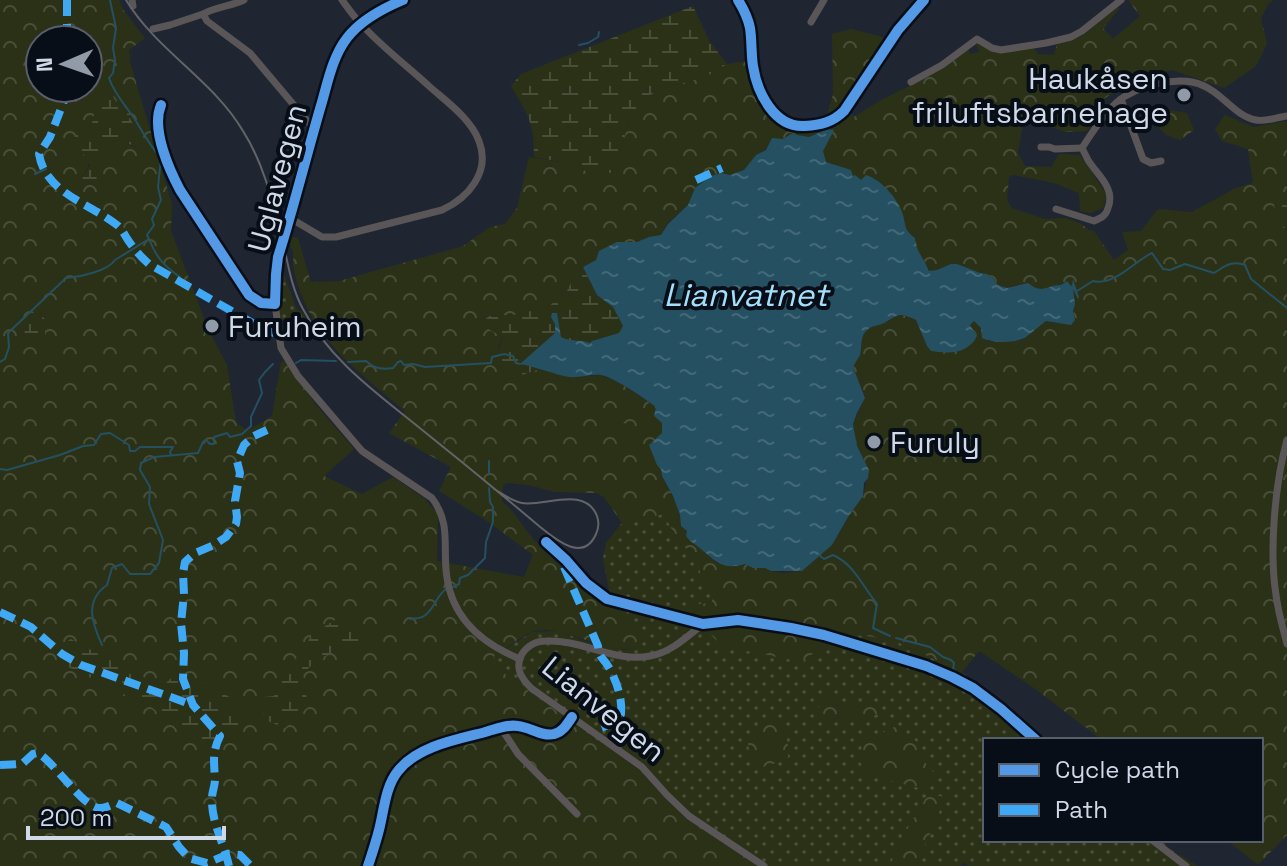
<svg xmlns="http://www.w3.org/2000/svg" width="1287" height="866" font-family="'Space Grotesk',sans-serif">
<defs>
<pattern id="grass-dots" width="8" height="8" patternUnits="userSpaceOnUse" patternTransform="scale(2)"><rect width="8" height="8" fill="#2a3116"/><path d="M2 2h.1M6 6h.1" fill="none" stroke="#484e38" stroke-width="1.8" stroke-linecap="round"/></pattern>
<pattern id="forest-crowns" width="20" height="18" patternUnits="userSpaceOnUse" patternTransform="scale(2)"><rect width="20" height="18" fill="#2a3116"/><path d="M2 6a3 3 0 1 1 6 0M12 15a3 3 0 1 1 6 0" fill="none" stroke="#484e38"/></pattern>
<pattern id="wetland-marsh" width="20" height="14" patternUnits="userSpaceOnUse" patternTransform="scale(2)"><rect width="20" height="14" fill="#2a3116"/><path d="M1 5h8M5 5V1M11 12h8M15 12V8" fill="none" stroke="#484e38"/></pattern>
<pattern id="water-ripples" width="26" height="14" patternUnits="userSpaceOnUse" patternTransform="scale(2)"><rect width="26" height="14" fill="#245062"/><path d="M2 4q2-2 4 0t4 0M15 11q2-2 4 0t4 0" fill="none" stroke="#436978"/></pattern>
</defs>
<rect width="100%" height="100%" fill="#1f2631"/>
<g fill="url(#grass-dots)" fill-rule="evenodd">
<path d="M279,261L297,310L301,311L313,331H306L279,318Z"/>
<path d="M664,513L678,542L703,562L699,576L713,597V603L802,662L840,633L891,639L962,672L1042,740H985V840H1160L1173,851L1198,866H968L964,862L960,866H916L940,796L927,797L895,850L891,866H760L707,834L687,819L637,769L498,670L494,656L532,632L559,631L590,643L624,650L635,648L639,625L628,618L610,596L603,558L606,543L622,523ZM837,703L838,709L844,710L846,709L863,721C855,719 847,721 840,717L829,721L813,710L820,707V704Z"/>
</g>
<g fill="url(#forest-crowns)" fill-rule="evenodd">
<path d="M0,0H119L124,11L145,38L129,50L130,62L172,204L171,231L208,329L227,365L236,422L247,431L272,416L281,362L285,361L316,405L354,449L324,476L362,494L393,477L425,499L438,514L437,561L524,577L533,555L487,521L439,491L451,467L389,433L405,411C367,379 324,348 304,301C299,290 295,277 293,265C293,261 294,257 293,253C292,249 289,242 288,236L298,238L311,282L339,281L463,246L490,227L505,224L517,208L529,157L566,163L599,176L613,172L622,146L629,119L642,99L665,88L707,76L727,64L755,60C766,96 779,136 826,119L833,94L832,34L851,29L886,38L841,106L854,117L881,100L922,80L968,48L970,54L979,52L976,43L998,53L1034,48L1038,54L1054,55L1057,44L1082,36L1118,7L1120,8L1103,28L1113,39L1140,16L1128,0H1273L1269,3L1261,18L1267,44L1256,66L1224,88L1172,70L1135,79L1099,102L1102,112L1087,131L1065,132L1024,117L1018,153L1025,166L1051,167L1059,154L1080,155L1107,195L1103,208L1090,213L1080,211L1079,193L1054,183L1013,175L1009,177L1007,200L1012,208L1045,219L1065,218L1080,223L1089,230L1094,231L1114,260L1128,250L1122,232L1141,231L1158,209L1192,212L1236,188L1253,183L1248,149L1222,141L1215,129L1225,115L1254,127L1287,121V196L1278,193L1275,212L1287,231V835L1258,865L1227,840H1261V740H1102L1034,688L979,651L962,672L891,639L840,633L802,662L722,646L689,613L696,604L712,603V597L699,576L703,562L678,542L664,514L622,523L604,497L596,493L555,492L528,485L509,483L503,485L502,501L512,511L533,539L557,562L610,596L628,617L639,625L642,636L635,648C600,655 564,622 532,632C521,636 505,649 494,656L498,669L637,769L687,819L708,834L757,864L755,866H0ZM40,40H88V88H40ZM108,82L114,99L131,120L138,149L120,139L109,145L82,178C94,159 90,148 92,126C94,110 101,96 108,82ZM828,129L827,142L822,152L826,162L851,170L853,176L861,180L875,178C882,186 891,194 897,203C905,217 900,227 914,238C915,250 925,261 930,271L937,270L951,264H957L980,274H987L993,278L998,285L1007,288L1022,284L1043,290L1056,285H1061L1064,282L1073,286L1079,298L1074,288L1072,290C1074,301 1072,310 1075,320L1056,323L1046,321L1022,340L1003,342L988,341L981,328L974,321L970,325L977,336L927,346L916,320C900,313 900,313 886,322C880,326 872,325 867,330C860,336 862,347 860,355C858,359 855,363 853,367L865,398L853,424L857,446L869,470L863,496L848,517L832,545L802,571L782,573L771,571L765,568H753L745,564C709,574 705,544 681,526L680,515L673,496L662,476V423L656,407L620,383L601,375L574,377L557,374L542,368L505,381L498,347L503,337L480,324L489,316L514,315L548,307L567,291L578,269L596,260L617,242H637L649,237L661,235L668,223L688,205L695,188L744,170L756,155L791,134L809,137ZM66,666L137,675L164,685L190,740L153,708Z"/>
<path d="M1150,107L1187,113L1194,130L1180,140L1166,135L1146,114Z"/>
<path d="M826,694L834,697L838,709L845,710V705L849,701L856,700L877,709V714L863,721C855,719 847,721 839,717L829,721L821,720L819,716L812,712V710L820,707V704L815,699L818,696Z"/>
<path d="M771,718L783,723L788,745V757L767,767L752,765L747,738L758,725Z"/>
<path d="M897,726L916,741C917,755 926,765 936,774L933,785L923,789L867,775L858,758L865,739Z"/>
<path d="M927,796H941L943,803L916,866H891L895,850Z"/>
</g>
<g fill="url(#wetland-marsh)">
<path d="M693,6L710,42L727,64L707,76L665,88L642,99L629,119L622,146L613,172L599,176L566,163L534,157C534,122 528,115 511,86L521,74Z"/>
<path d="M108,81L114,99L131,120L143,143L139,149L120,139L109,145L95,182L82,179L90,165L73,138L92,123L98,102Z"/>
<path d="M1278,193L1287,196V231L1275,212L1273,195Z"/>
<path d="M583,267L597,295L613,307L624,326L619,334L592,341L590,343L571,341L561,337L557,314L555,333L522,364L542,368L505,381L494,363L503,337L480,324L489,316L514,315L548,307L567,291L578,269Z"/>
<path d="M36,311L45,319V339L38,349L28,345L24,330L28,316Z"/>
<path d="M338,618L355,621L361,637L359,650C332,651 321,654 303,674L308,707L285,728L265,720L260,700L264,697L274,696L286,668L304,651L311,635Z"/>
<path d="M71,639L137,675L164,685L179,670L237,701L243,725L241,739L211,748L190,740L153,708L66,666L63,644Z"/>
</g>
<path fill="#2a3116" d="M625,423L634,441L621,447L613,429Z"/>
<path fill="url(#water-ripples)" d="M828,129L834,130L823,151L826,162L851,170L853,176L855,175L861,180L866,175C881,179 899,200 903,215C906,226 904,230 915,238C915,250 925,260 929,271L937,270L951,264H957L980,273L987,274L993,278L998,285L1007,288L1028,283C1043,295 1046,285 1061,285L1067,281L1070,285L1072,286L1073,279L1079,297L1078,299L1073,289L1075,304L1073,311L1075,320L1071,325L1046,321C1039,326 1033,332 1026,337C1015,344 993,343 982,338L981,328L974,321L970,325L977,336C968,354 949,354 931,351L927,346L916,320C900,313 900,313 886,322C880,326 872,325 867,330C860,336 862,347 860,355C858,359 855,363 853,367L865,398L857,413L853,424L857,446L869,470L868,478L864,483L863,496L848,517L832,545L802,571H771L765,568H753L745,564C723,570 718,563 702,550C696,544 691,543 686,536L687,531L681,526L680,515L673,496L662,476L661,469L657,465L649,445L662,433V423L654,416L656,407C644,398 615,378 601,375C591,374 580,378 569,377C553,374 537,367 520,364L555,333V324L551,317L552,313H557L561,337C571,342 579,339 590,343L592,341L619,333L623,326L613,307L597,295L583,267L596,260L599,251L617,242H637L649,237L661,235L668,224L688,205L695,188L711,176L721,173L730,175L744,170L756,155L766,150L772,138L783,139L791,134L809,137Z"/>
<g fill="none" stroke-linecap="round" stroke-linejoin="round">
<g stroke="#245062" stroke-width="2">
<path d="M579,45L588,43L598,37L599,32"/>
<path d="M35,174L46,169"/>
<path d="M149,239C156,257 164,266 180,277"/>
<path d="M1077,291L1093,281C1115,286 1133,262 1152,253L1163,269L1170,270L1185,264L1214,273C1225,266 1232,260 1245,265L1251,279L1287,308"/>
<path d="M0,362L5,359L9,347L8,333L66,278C80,277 108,271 115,260L149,239L147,235L154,225L152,219L161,200L158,187L161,158C150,146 144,135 136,121C127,107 114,94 109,78L113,73L115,60L113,48L116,28L110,0"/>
<path d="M348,362L366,361C373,368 383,370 393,368L398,362L401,361L404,365L413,364L425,367L491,363L492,357L504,354L513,356L516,363L520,364"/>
<path d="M296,363L301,360L336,361"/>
<path d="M0,469L7,470L60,455L83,446L94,445L101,434L110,433L129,445L130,451H135L140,447H173L170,452L171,455"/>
<path d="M489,473V461"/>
<path d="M819,555L824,559L833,555C854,564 863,587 877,604L873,628L890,636"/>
<path d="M453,587L459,584L460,578L468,575L485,558L486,542L493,522V507L490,502L489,488"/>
<path d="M410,619C414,618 420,619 424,616C434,610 436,596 446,589"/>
<path d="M896,638L930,647L943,657L951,660L954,663L953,670L963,677"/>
<path d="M102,645C92,623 84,601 107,585L112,568L122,564L130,574H150L159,563L163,540L149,504L150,487L140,470L141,463L154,457L198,453L203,442L206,440L210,444H214V437L227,433L230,437L242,434L251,426V417L262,393L259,380L265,372L273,364"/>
</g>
<g stroke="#5a5658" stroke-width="7">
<path d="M132,0L133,6"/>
<path d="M738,0C743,8 748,18 750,28C752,41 751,53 753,66C757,92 774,128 805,126C821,125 833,122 844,111L898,30L924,0"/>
<path d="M203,14C216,7 231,6 244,0"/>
<path d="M811,22L824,0"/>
<path d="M153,29L170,25L203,14L207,21L250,53L314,129"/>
<path d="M911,82L942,65L977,39L992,48L1001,50L1046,43L1071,37L1082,31L1121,0"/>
<path d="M1121,99L1143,159L1151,163L1161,161"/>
<path d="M161,105C151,129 169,169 180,190L249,295L261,303L275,304L276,274L278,257C294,206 307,153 322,102C328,81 333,56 347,38C360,21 384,8 403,0"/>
<path d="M1041,147H1049L1055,149L1082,148"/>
<path d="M1082,148C1092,133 1102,116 1116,103C1135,86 1180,74 1204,86C1223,94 1235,116 1256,120C1266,122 1278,117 1287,116"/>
<path d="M1056,209L1094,221C1101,218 1106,216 1108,208C1116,188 1097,175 1088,160C1086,156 1084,152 1082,148"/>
<path d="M290,218L322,237H336L442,210C468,198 491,172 479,141C471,119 447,102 430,87C407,66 382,47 361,24C354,17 348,8 342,0"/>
<path d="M275,304L281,348L298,376L362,451L432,498C452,525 442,547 447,578C453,619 483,644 520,659"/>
<path d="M1287,440C1275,483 1269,551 1276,595C1278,612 1283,628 1287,644"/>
<path d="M546,542L566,560L586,583L607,599L703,624L738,620L791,628L824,635L926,666L952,677L973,688L1001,709L1036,740"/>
<path d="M703,624C688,636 670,653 650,656C615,663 581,639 546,641C536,641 526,646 521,656C515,669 522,679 531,688L642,767L667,795L689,816L764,866"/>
<path d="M501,728L518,754L577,814"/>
<path d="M1152,840L1186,866"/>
<path d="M368,866C372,854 376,842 379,830C384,811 385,787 398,771C417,747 454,740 482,733C493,730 506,724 518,726C530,727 542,737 554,734C563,732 567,724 572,717"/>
</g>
<path stroke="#636368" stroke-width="2" d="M126,0C157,51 214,81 243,131C266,167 274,209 285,251C289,270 293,291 303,309C329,360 378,394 421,429C461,461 500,493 539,526C554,538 583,564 596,534C599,528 599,522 597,516C585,485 544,507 522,503C511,501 503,494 494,489"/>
<g stroke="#3fa9f5" stroke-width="8" stroke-dasharray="16 8" stroke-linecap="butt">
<path d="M67,40V0"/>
<path d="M69,88L50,137L39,154C45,193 91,204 117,225C122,229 124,234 128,240C134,249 141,257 149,264L263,329L279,335"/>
<path d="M696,180L722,168"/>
<path d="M564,567L598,646C599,655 600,656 606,663C615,676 623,698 621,714L615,722L601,728"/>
<path d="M0,612L31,627L62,654L81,665L193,705"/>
<path d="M0,765L22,764L33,754L38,753C55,763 83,807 99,808C105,809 112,804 117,803L166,827L179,847L189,858L207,863L229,854L240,855L251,866"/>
<path d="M229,866C224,843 211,822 212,798C212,792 215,786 215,779C214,762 212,752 220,736L193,705L183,679L184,653L181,623L184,594L183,573L185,562L195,553L214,545L226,537L236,524L237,517L235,501L240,473L237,461L244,445L254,436L267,430"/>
</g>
<defs>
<g id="cycleway">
<path d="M738,0C743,8 748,18 750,28C752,41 751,53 753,66C757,92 774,128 805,126C821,125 833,122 844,111L898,30L924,0"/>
<path d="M161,105C151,129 169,169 180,190L249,295L261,303L275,304L276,274L278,257C294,206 307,153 322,102C328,81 333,56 347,38C360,21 384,8 403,0"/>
<path d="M546,542L566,560L586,583L607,599L703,624L738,620L791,628L824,635L926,666L952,677L973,688L1001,709L1036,740"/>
<path d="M368,866C372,854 376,842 379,830C384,811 385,787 398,771C417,747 454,740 482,733C493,730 506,724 518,726C530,727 542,737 554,734C563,732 567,724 572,717"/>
</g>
</defs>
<use href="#cycleway" stroke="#080e17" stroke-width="15"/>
<use href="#cycleway" stroke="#5399e6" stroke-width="10"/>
</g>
<g fill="#919aa7" stroke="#080e17" stroke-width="3">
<circle cx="1184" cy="95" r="8"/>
<circle cx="212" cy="326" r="8"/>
<circle cx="874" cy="442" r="8"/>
</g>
<g text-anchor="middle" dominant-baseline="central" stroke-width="8" stroke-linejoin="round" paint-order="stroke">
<g font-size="30" fill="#cfd9e7" stroke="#080e17" text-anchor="start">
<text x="1168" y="78" text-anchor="end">Haukåsen<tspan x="1168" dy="34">friluftsbarnehage</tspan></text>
<text x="228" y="326">Furuheim</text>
<text x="890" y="442">Furuly</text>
</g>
<g font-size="30" fill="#cfd9e7" stroke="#080e17">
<text transform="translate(277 178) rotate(-75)">Uglavegen</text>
<text transform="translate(604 709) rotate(39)">Lianvegen</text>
</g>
<g font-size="32" font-style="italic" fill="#a3dffb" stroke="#080e17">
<text x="746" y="295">Lianvatnet</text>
</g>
</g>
<rect x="983" y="738" width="280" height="104" fill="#080e17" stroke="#585f6a" stroke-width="2"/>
<rect x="999" y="764" width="40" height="12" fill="#5399e6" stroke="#585f6a" stroke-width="2"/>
<text x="1055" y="778" font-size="24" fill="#cfd9e7">Cycle path</text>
<rect x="999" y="804" width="40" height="12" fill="#3fa9f5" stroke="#585f6a" stroke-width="2"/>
<text x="1055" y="818" font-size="24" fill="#cfd9e7">Path</text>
<g transform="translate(64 64) rotate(268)"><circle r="38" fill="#080e17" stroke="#585f6a" stroke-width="2"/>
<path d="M0-6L14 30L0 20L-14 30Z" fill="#919aa7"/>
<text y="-12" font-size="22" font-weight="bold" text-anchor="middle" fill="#cfd9e7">N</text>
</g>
<path d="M28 826v12h196v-12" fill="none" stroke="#cfd9e7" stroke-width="4"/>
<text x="40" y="826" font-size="24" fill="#cfd9e7" stroke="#080e17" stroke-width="6" paint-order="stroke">200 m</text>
</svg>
